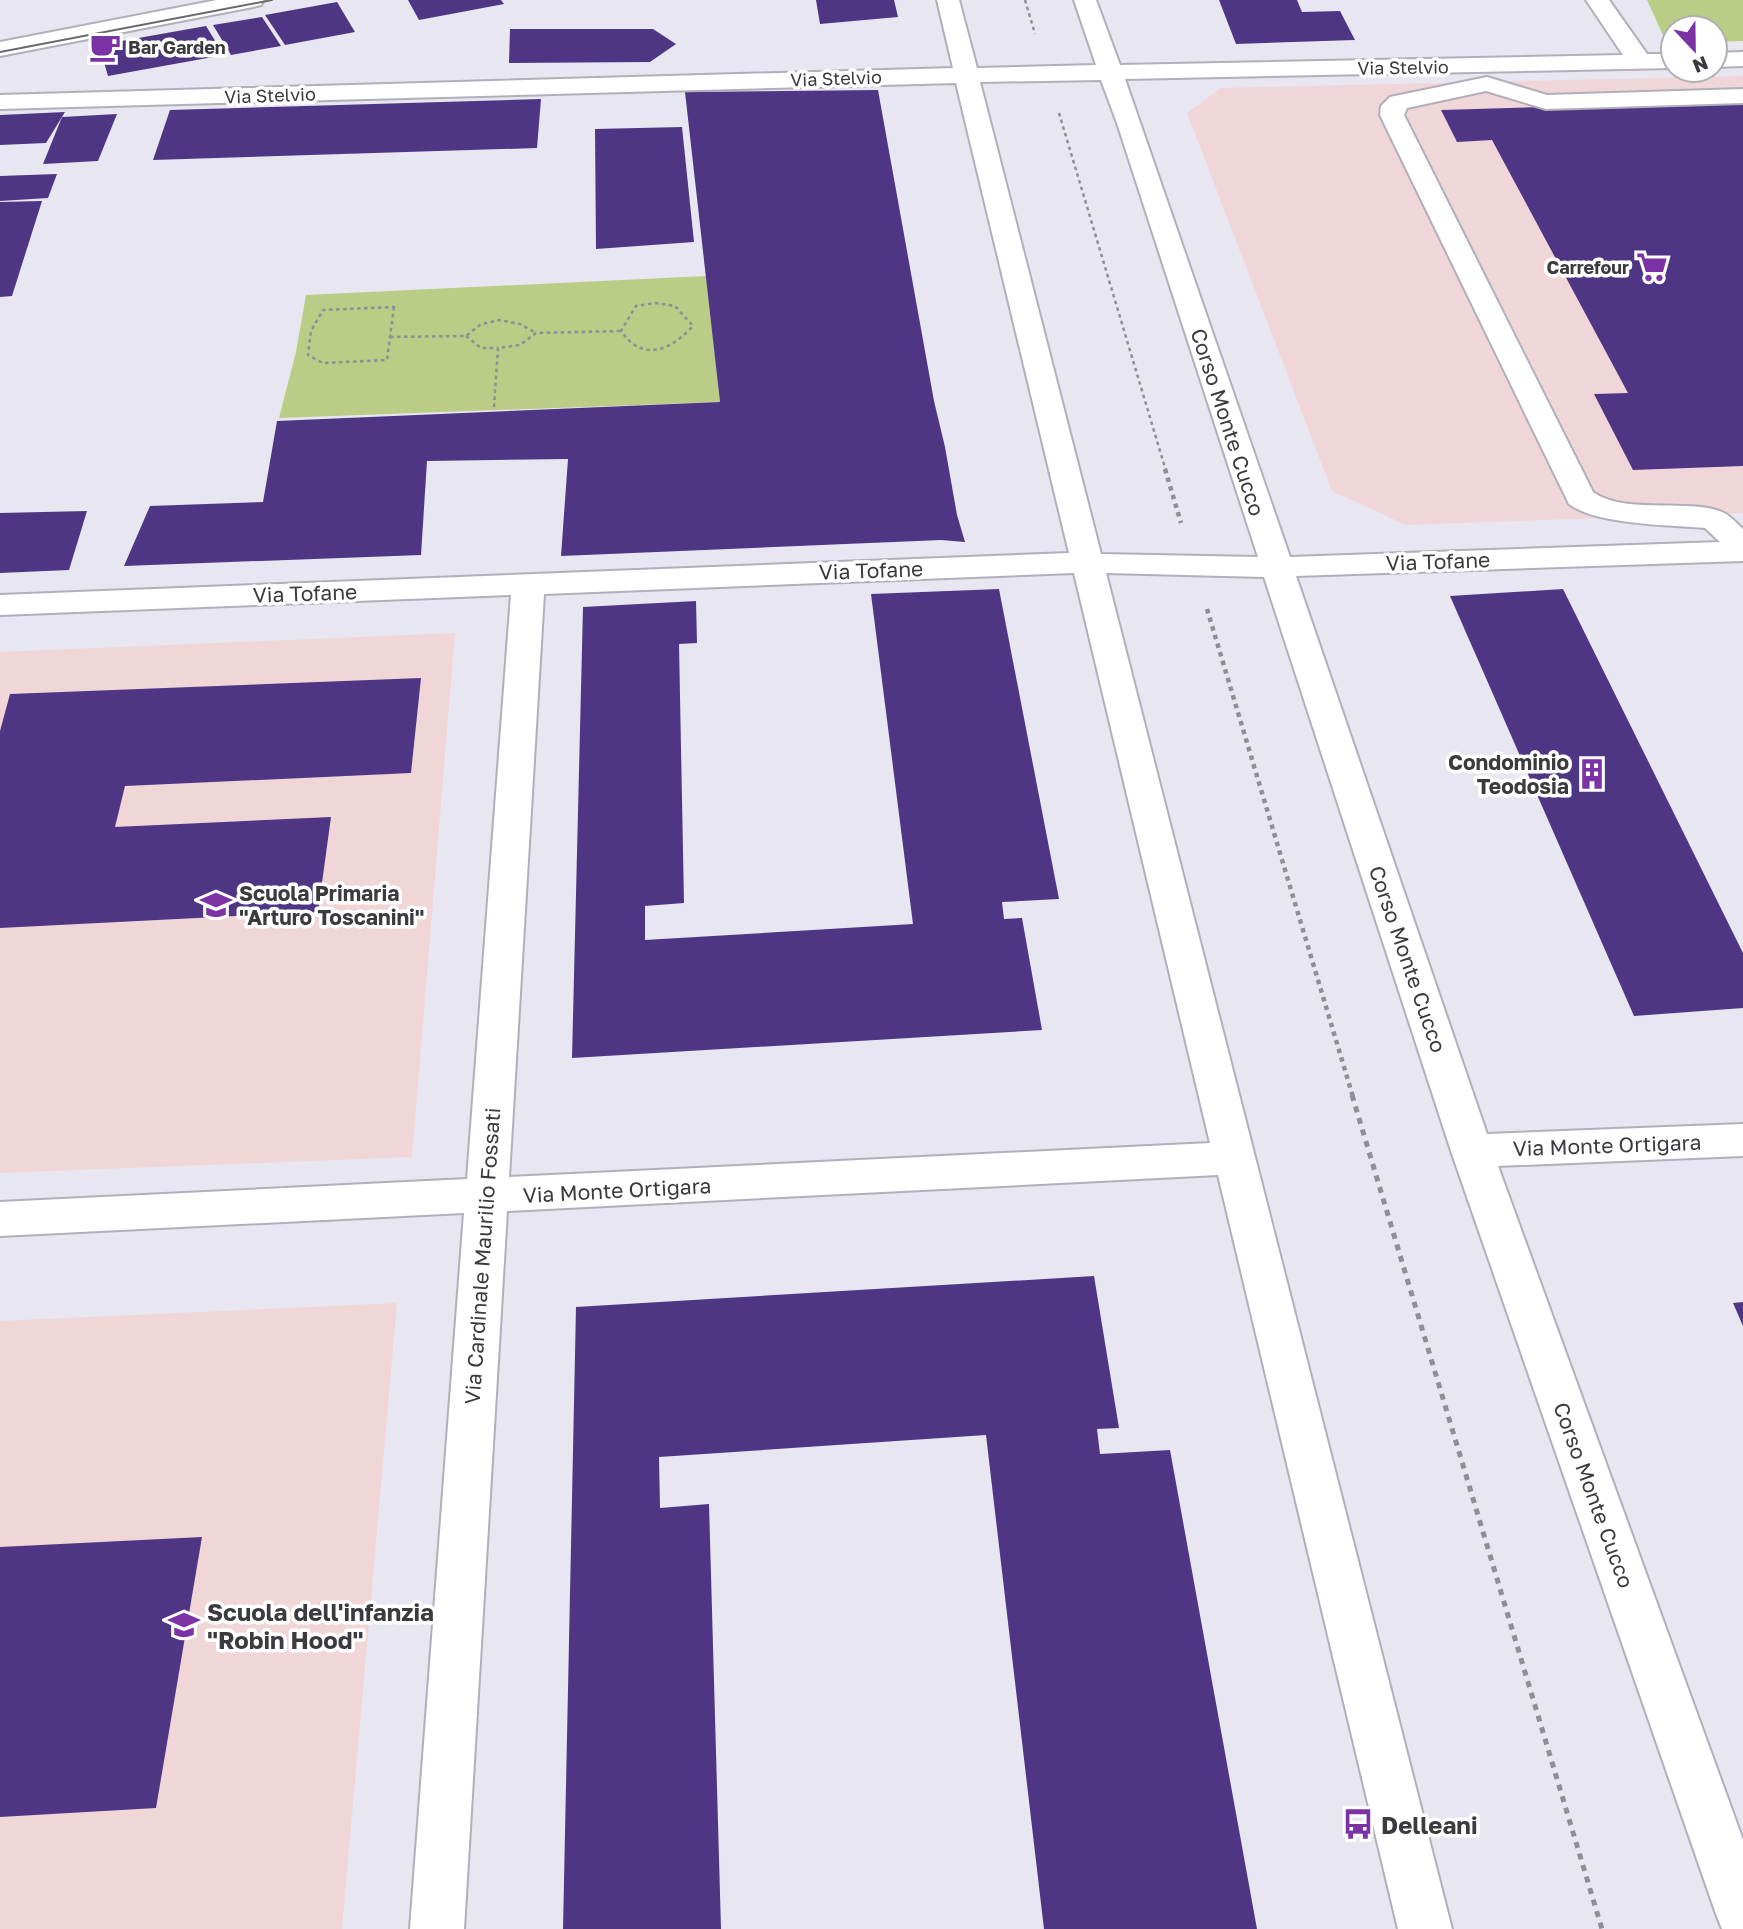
<svg xmlns="http://www.w3.org/2000/svg" width="1743" height="1929" font-family="'Golos Text',sans-serif">
<rect width="100%" height="100%" fill="#e8e6f0"/>
<path fill="#f1d6d9" d="M1743,76V513L1406,525L1332,491L1187,113L1221,88Z"/>
<g fill="#f1d6d8">
<path d="M455,633L412,1157L0,1173V652Z"/>
<path d="M397,1303L342,1929H0V1321Z"/>
</g>
<g fill="#bacc85">
<path d="M1647,0H1743V41L1715,42V28H1673V44H1667Z"/>
<path d="M706,276L720,402L279,418L296,352L306,295Z"/>
</g>
<g fill="#4e3684">
<path d="M408,0H501L504,4L419,20Z"/>
<path d="M816,0H894L898,17L820,24Z"/>
<path d="M1219,0H1297L1302,12L1340,11L1355,40L1236,44Z"/>
<path d="M337,2L355,32L285,45L265,15Z"/>
<path d="M262,17L281,46L231,55L213,25Z"/>
<path d="M206,26L224,55L108,76L99,45Z"/>
<path d="M510,29H653L676,44L650,62L509,63Z"/>
<path d="M878,90L934,401L945,447L957,515L965,542L941,540L561,556L568,459L427,461L421,555L124,566L150,506L263,502L277,421L720,402L685,92Z"/>
<path d="M541,99L537,148L153,160L170,110Z"/>
<path d="M1743,101V466L1633,470L1594,394L1628,393L1492,140L1457,142L1441,110Z"/>
<path d="M65,112L46,143L0,145V115Z"/>
<path d="M117,114L98,161L43,164L62,117Z"/>
<path d="M682,127L694,242L596,249L595,129Z"/>
<path d="M57,174L48,198L0,201V176Z"/>
<path d="M42,201L12,296L0,297V202Z"/>
<path d="M87,511L69,570L0,573V513Z"/>
<path d="M999,589L1059,899L1002,902L1004,919L1022,918L1042,1030L572,1058L583,607L696,601L697,643L679,644L684,903L645,906V940L913,924L871,594Z"/>
<path d="M1563,589L1743,953V1008L1634,1016L1450,596Z"/>
<path d="M421,678L411,773L125,786L115,827L331,817L318,912L0,928V731L10,694Z"/>
<path d="M1094,1276L1119,1428L1097,1429L1100,1454L1170,1450L1257,1929H1044L986,1435L659,1457L660,1508L709,1504L721,1929H563L576,1307Z"/>
<path d="M1743,1302V1326L1733,1303Z"/>
<path d="M202,1537L156,1808L0,1817V1547Z"/>
</g>
<g fill="none" stroke-linecap="round" stroke-linejoin="round">
<defs>
<g id="minor">
<path d="M217,0H264L261,5L253,7L0,56V42Z"/>
<path d="M937,0H959L977,68L1096,65L1074,0H1096L1120,65L1623,55L1586,0H1609L1647,54H1673V68L1125,79L1290,557L1720,542L1705,528C1670,525 1597,525 1569,504L1380,115L1381,106L1390,97L1487,77L1547,95L1743,89V103L1546,109L1486,91L1407,108L1404,115L1593,492C1624,515 1688,498 1722,512C1730,515 1737,524 1743,529V561L1296,576L1487,1134L1743,1124V1156L1498,1166L1743,1840V1929H1722L1716,1914L1451,1151L1264,577L1106,573L1452,1929H1398L1218,1175L507,1211L464,1929H410L464,1213L0,1236V1202L467,1179L511,595L0,615V595L1069,553L956,83L0,109V95L953,68ZM1101,80L1117,123L1258,557L1101,554L980,82ZM1074,573L1210,1143L509,1177L544,594Z"/>
<path d="M1743,52V66L1715,67V53Z"/>
</g>
</defs>
<use href="#minor" stroke="#b1afb9" stroke-width="4"/>
<g stroke="#908e95" stroke-width="2.5" stroke-dasharray="3.5 3.5" stroke-linecap="butt">
<path d="M1025,0L1035,34"/>
<path d="M1059,113L1166,471"/>
<path d="M655,303L675,306L693,326C671,350 643,363 621,331L636,306Z"/>
<path d="M394,307L387,360L323,363L308,355L311,331L323,310Z"/>
<path d="M466,336L481,348H498"/>
<path d="M390,337L466,336L481,324L500,320L520,324L536,333"/>
<path d="M494,407L498,348L520,345L536,333L621,331"/>
</g>
<g stroke="#908e95" stroke-width="4.5" stroke-dasharray="4.5 4.5" stroke-linecap="butt">
<path d="M1165,469L1181,523"/>
<path d="M1207,609L1353,1097"/>
</g>
<path stroke="#908e95" stroke-width="5" stroke-dasharray="6 6" stroke-linecap="butt" d="M1352,1095L1602,1929"/>
<use href="#minor" fill="#fff" fill-rule="evenodd"/>
<path stroke="#6a696e" stroke-width="2" d="M0,52L272,0"/>
</g>
<defs>
<symbol id="cafe-bare" viewBox="-9 -9 18 18"><path d="M-5.5-4.5H6V0H3Q3 3.5 0 3.5H-2.5Q-5.5 3.5-5.5 0ZM3-3.2v2h1.7v-2ZM-6 4.5H4V6H-6Z" fill="#7b32a4" stroke="#fff" stroke-width="2.5" paint-order="stroke"/></symbol>
<symbol id="supermarket-bare" viewBox="-9 -9 18 18"><path d="M-6-5.5h2.5l.6 2H6L4.5 2H-2.5L-4.4-4H-6ZM-1.5 3.2a1.3 1.3 0 1 0 .1 0ZM3 3.2a1.3 1.3 0 1 0 .1 0Z" fill="#7b32a4" stroke="#fff" stroke-width="2.5" paint-order="stroke"/></symbol>
<symbol id="building-bare" viewBox="-9 -9 18 18"><path d="M-4-6H4V6H1V3H-1V6H-4ZM-2.5-4.3h1.7v1.8h-1.7ZM.8-4.3h1.7v1.8H.8ZM-2.5-1h1.7V.8h-1.7ZM.8-1h1.7V.8H.8Z" fill="#7b32a4" stroke="#fff" stroke-width="2.5" paint-order="stroke"/></symbol>
<symbol id="school-bare" viewBox="-9 -9 18 18"><path d="M0-5L7-2L0 1L-7-2ZM-4 1L0 2.5L4 1V4Q0 6-4 4Z" fill="#7b32a4" stroke="#fff" stroke-width="2.5" paint-order="stroke"/></symbol>
<symbol id="bus-bare" viewBox="-9 -9 18 18"><path d="M-5-6H5V4H4V6H2V4H-2V6H-4V4H-5ZM-3.5-4V0h7V-4ZM-3.5 1.2v1.5H-2V1.2ZM2 1.2v1.5H3.5V1.2Z" fill="#7b32a4" stroke="#fff" stroke-width="2.5" paint-order="stroke"/></symbol>
</defs>
<g fill-rule="evenodd">
<use href="#cafe-bare" x="83" y="25" width="44" height="44"/>
<use href="#supermarket-bare" x="1630" y="245" width="44" height="44"/>
<use href="#building-bare" x="1570" y="752" width="44" height="44"/>
<use href="#school-bare" x="194" y="883" width="44" height="44"/>
<use href="#school-bare" x="162" y="1603" width="44" height="44"/>
<use href="#bus-bare" x="1336" y="1802" width="44" height="44"/>
</g>
<g text-anchor="middle" dominant-baseline="central" stroke-width="7" stroke-linejoin="round" paint-order="stroke">
<g font-size="18" font-weight="bold" fill="#3b3a3e" stroke="#fff" text-anchor="start">
<text x="128" y="47">Bar Garden</text>
<text x="1629" y="267" text-anchor="end">Carrefour</text>
</g>
<g font-size="18" fill="#3b3a3e" stroke="#fff">
<text transform="translate(1403 67) rotate(-1)">Via Stelvio</text>
<text transform="translate(836 78) rotate(-2)">Via Stelvio</text>
<text transform="translate(270 95) rotate(-2)">Via Stelvio</text>
</g>
<g font-size="21" fill="#3b3a3e" stroke="#fff">
<text transform="translate(1228 422) rotate(72)">Corso Monte Cucco</text>
<text transform="translate(1438 561) rotate(-2)">Via Tofane</text>
<text transform="translate(871 570) rotate(-2)">Via Tofane</text>
<text transform="translate(305 593) rotate(-2)">Via Tofane</text>
<text transform="translate(1408 959) rotate(71)">Corso Monte Cucco</text>
<text transform="translate(1607 1145) rotate(-2)">Via Monte Ortigara</text>
<text transform="translate(617 1190) rotate(-3)">Via Monte Ortigara</text>
<text transform="translate(482 1256) rotate(-86)">Via Cardinale Maurilio Fossati</text>
<text transform="translate(1594 1495) rotate(70)">Corso Monte Cucco</text>
</g>
<g font-size="21" font-weight="bold" fill="#3b3a3e" stroke="#fff" text-anchor="end">
<text x="1569" y="762">Condominio<tspan x="1569" dy="24">Teodosia</tspan></text>
<text x="239" y="893" text-anchor="start">Scuola Primaria<tspan x="239" dy="24">"Arturo Toscanini"</tspan></text>
</g>
<g font-size="24" font-weight="bold" fill="#3b3a3e" stroke="#fff" text-anchor="start">
<text x="207" y="1611">Scuola dell'infanzia<tspan x="207" dy="28">"Robin Hood"</tspan></text>
<text x="1381" y="1824">Delleani</text>
</g>
</g>
<g transform="translate(1694 49) rotate(158)"><circle r="33" fill="#ffffff" stroke="#b1b0b2" stroke-width="2"/>
<path d="M0-5L12 26L0 18L-12 26Z" fill="#7b32a4"/>
<text y="-10" font-size="19" font-weight="bold" text-anchor="middle" fill="#3b3a3e">N</text>
</g>
</svg>
